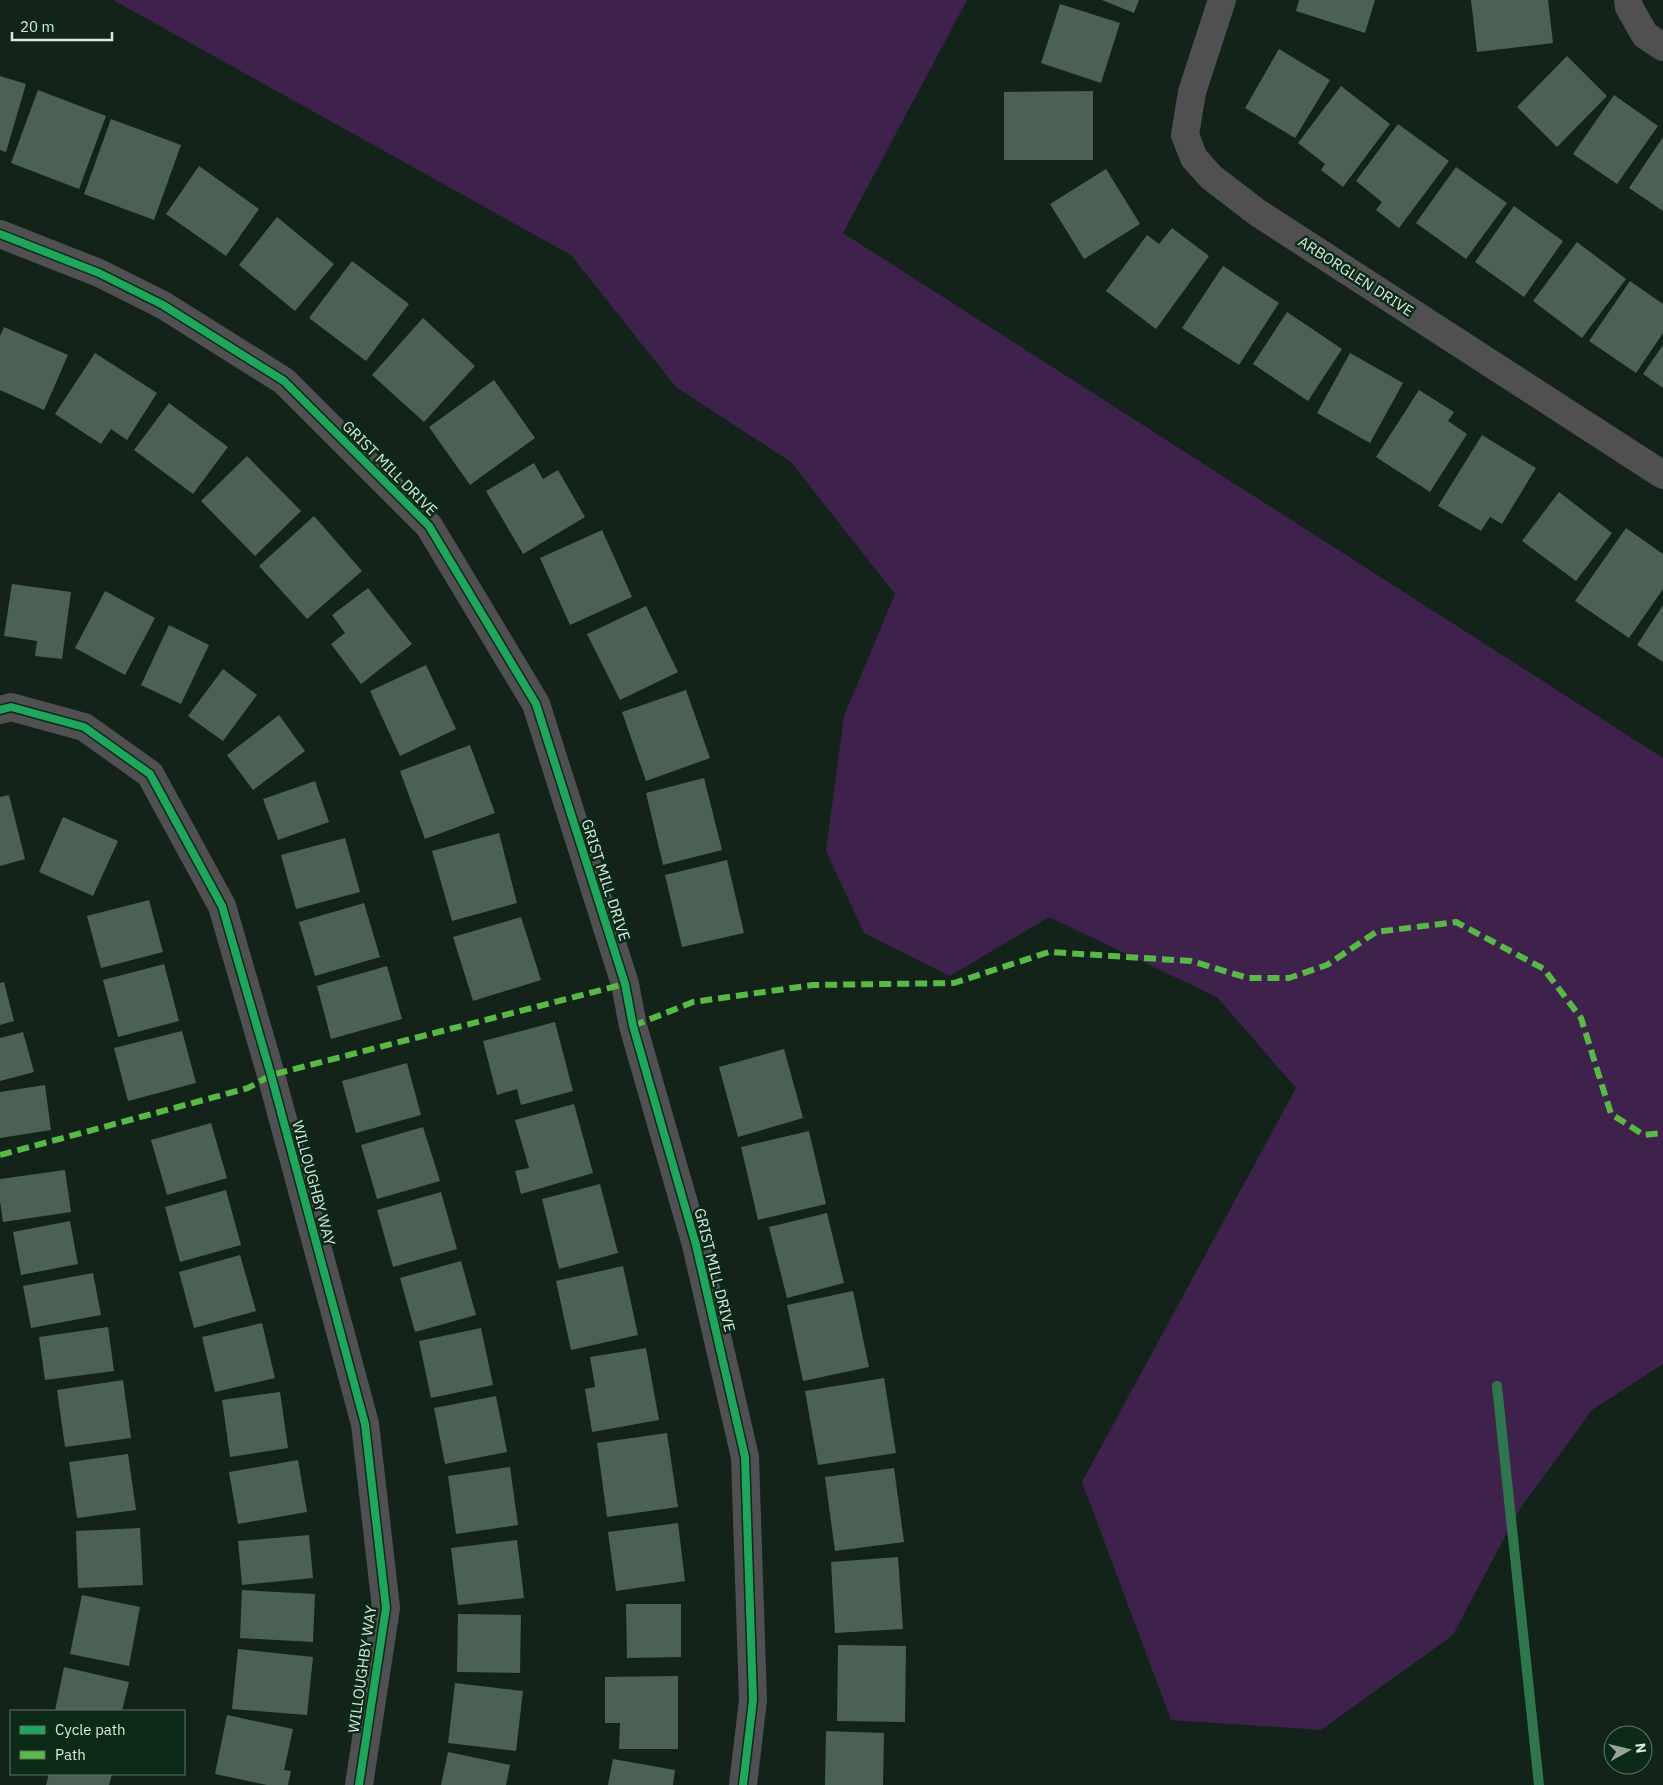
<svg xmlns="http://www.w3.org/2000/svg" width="1663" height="1785" font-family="'IBM Plex Sans',sans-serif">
<rect width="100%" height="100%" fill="#132319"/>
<path fill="#3f224c" d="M113,0H967L843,233L1663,758V1364L1592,1410L1519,1510L1453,1635L1321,1730L1171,1720L1082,1482L1296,1088L1217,997L1049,917L950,976L864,933L826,851L844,716L895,594L791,462L676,387L571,255Z"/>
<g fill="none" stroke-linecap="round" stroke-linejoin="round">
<path stroke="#30764c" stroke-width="10" d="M1497,1386L1539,1785"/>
</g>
<g fill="#4b6153">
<path d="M1102,0H1139L1134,13Z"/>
<path d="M1299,0H1375L1365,33L1296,11Z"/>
<path d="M1471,0H1548L1553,43L1477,52Z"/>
<path d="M1060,4L1120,23L1101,83L1041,63Z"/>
<path d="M1279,49L1330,80L1295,138L1245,108Z"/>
<path d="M1567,56L1607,96L1557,147L1517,107Z"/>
<path d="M0,76L26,84L6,152L0,150Z"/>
<path d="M1341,86L1390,124L1343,187L1321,170L1325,164L1298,143Z"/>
<path d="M38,90L106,116L79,189L11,163Z"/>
<path d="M1093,91V160H1004V92Z"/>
<path d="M1614,95L1658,126L1617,184L1573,154Z"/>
<path d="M111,119L181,145L154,220L84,194Z"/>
<path d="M1398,124L1449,161L1399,228L1376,210L1382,202L1356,181Z"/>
<path d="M1663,137V211L1629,188Z"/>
<path d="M199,166L259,209L226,256L166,214Z"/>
<path d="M1456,167L1507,203L1466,259L1416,223Z"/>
<path d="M1106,169L1140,224L1084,259L1050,204Z"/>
<path d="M1514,206L1563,241L1524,297L1475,262Z"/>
<path d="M277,217L334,264L295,311L239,265Z"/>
<path d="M1172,228L1209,256L1156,329L1106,291L1147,235L1159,244Z"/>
<path d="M1577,242L1626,279L1582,338L1533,301Z"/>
<path d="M352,261L409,304L366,361L309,318Z"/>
<path d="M1223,266L1279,303L1239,365L1182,328Z"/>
<path d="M1630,281L1663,304V333L1636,373L1589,341Z"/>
<path d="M1287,312L1342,349L1308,401L1253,364Z"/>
<path d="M423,318L475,366L424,422L372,375Z"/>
<path d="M4,327L68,355L44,410L0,390V336Z"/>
<path d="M1663,345V388L1643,374Z"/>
<path d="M95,353L157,393L127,440L111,429L101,444L55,414Z"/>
<path d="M1350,353L1403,383L1370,443L1317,413Z"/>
<path d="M494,380L535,438L470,485L429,427Z"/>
<path d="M1419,390L1454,412L1448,421L1467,434L1430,492L1376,457Z"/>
<path d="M169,403L228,447L193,494L134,450Z"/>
<path d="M1482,435L1536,468L1502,524L1490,517L1481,531L1438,506Z"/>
<path d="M247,456L301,511L255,556L201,501Z"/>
<path d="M534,463L543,479L558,470L585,517L523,554L486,491Z"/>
<path d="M1559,492L1612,533L1576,581L1522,541Z"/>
<path d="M314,516L362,571L307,619L259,566Z"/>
<path d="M1626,528L1663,554V589L1629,638L1575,601Z"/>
<path d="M602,530L632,597L570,625L540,558Z"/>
<path d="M12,584L71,592L62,659L35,656L37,641L4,636Z"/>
<path d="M368,588L412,644L361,684L331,644L345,633L332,615Z"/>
<path d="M105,591L155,618L125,675L75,648Z"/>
<path d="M1663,605V662L1637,645Z"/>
<path d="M646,606L678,672L620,700L587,634Z"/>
<path d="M169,625L209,645L181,704L141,685Z"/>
<path d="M426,665L456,729L400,756L370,691Z"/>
<path d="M223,669L257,695L223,741L188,716Z"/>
<path d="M686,690L710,758L646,781L622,712Z"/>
<path d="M279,715L305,751L253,790L227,755Z"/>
<path d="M470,745L495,813L425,839L400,771Z"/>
<path d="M704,778L722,850L663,865L646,793Z"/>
<path d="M315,781L329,822L278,840L263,799Z"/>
<path d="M9,795L25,859L0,866V797Z"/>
<path d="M63,817L118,841L93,896L39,872Z"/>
<path d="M499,833L517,903L452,921L432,851Z"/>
<path d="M345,838L360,892L296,909L281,855Z"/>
<path d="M727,860L744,933L682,947L665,875Z"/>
<path d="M149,900L163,952L101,968L87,916Z"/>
<path d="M364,903L380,957L315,976L299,922Z"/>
<path d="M521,917L541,980L473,1001L453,937Z"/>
<path d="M164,964L179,1021L118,1037L103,980Z"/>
<path d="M387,966L402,1019L331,1039L317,986Z"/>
<path d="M4,982L14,1021L0,1025V983Z"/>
<path d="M555,1022L573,1091L521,1105L517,1089L497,1095L483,1041Z"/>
<path d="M182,1031L196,1083L128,1101L114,1048Z"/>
<path d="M23,1032L34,1072L0,1081V1038Z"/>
<path d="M784,1049L803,1118L738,1137L719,1067Z"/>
<path d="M407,1063L421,1115L356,1133L342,1081Z"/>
<path d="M45,1085L51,1130L0,1138V1092Z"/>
<path d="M574,1104L593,1173L521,1194L515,1171L529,1168L515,1120Z"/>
<path d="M211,1123L227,1178L167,1195L151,1140Z"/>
<path d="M423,1127L440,1181L377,1199L361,1145Z"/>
<path d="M809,1131L826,1204L758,1220L741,1147Z"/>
<path d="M65,1170L71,1212L3,1222L0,1201V1179Z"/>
<path d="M600,1184L618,1253L559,1269L542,1199Z"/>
<path d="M226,1190L241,1245L180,1262L165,1207Z"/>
<path d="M441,1192L457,1249L393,1267L377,1210Z"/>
<path d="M827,1213L844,1283L787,1298L769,1227Z"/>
<path d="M70,1221L78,1264L21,1275L13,1232Z"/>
<path d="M240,1255L256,1311L194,1328L179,1272Z"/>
<path d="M461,1261L476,1315L415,1332L400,1278Z"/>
<path d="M623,1266L638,1335L571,1350L556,1281Z"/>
<path d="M93,1273L101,1315L31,1328L23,1286Z"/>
<path d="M853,1291L869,1367L803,1381L787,1305Z"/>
<path d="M262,1323L275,1378L215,1392L202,1337Z"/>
<path d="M108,1327L114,1371L45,1380L39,1337Z"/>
<path d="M481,1328L493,1385L431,1398L419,1341Z"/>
<path d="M646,1348L659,1420L592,1432L585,1389L595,1387L590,1357Z"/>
<path d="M884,1378L896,1453L818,1465L805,1391Z"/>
<path d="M123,1380L131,1438L65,1447L57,1390Z"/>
<path d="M280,1392L288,1448L230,1457L222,1400Z"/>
<path d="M496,1396L507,1452L445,1464L434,1408Z"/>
<path d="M667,1433L678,1507L607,1517L597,1443Z"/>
<path d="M128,1454L136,1510L77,1518L69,1462Z"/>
<path d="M298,1460L307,1512L238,1524L229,1472Z"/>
<path d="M510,1467L518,1525L456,1534L448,1476Z"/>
<path d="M894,1468L904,1542L835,1551L825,1477Z"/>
<path d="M678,1523L685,1581L616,1591L608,1532Z"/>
<path d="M140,1528L143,1585L78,1588L76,1531Z"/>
<path d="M309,1535L313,1578L242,1585L238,1541Z"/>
<path d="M517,1540L524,1598L458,1605L451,1548Z"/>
<path d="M898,1557L903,1629L835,1633L831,1562Z"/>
<path d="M242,1590L315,1594L313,1642L240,1638Z"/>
<path d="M82,1595L140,1607L129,1666L70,1654Z"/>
<path d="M626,1604H681V1657L627,1658Z"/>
<path d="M458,1614L521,1615L520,1673L457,1672Z"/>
<path d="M838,1645L906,1646L905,1722L837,1721Z"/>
<path d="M238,1649L313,1657L307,1715L232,1709Z"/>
<path d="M64,1667L129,1682L122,1711H55Z"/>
<path d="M678,1676V1749H619L620,1723H605V1677Z"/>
<path d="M455,1683L523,1691L516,1751L448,1743Z"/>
<path d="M227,1715L293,1729L284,1770L291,1771L288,1785H267L215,1774Z"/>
<path d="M826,1731L884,1733L883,1785H825Z"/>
<path d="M448,1752L510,1765L506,1785H441Z"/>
<path d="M613,1759L675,1770L673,1785H608Z"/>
<path d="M49,1774H112L109,1785H46Z"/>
</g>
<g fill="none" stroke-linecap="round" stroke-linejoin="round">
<g stroke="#505052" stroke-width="28">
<path d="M1222,0L1192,92L1185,135L1194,158L1211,177L1258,213L1663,475"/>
<path d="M1628,0L1629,7L1645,35L1663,47"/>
<path d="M0,234L99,273L163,305L284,381L429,526L536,704L625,984L633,1026L696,1245L745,1457L753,1700L743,1785"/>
<path d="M0,710L11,707L84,727L150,774L222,906L271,1075L365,1424L386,1608L359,1785"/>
</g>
<g stroke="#58b947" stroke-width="6" stroke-dasharray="12 6" stroke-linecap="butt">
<path d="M633,1026L693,1002L813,985L954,983L1049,952L1191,961L1248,978H1289L1327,965L1376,932L1456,922L1544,969L1581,1018L1611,1114L1644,1135L1663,1133"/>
<path d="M0,1155L248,1088L271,1075L625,984"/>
</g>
<defs>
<g id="cycleway">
<path d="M0,234L99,273L163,305L284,381L429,526L536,704L625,984L633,1026L696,1245L745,1457L753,1700L743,1785"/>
<path d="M0,710L11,707L84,727L150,774L222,906L271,1075L365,1424L386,1608L359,1785"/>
</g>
</defs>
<use href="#cycleway" stroke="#0c2a18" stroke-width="11"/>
<use href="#cycleway" stroke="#20a55d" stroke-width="8"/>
</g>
<g text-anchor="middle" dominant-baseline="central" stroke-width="5" stroke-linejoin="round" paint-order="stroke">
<g font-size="15" fill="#d8eadd" stroke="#0c2a18">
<text transform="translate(1356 276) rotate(33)">ARBORGLEN DRIVE</text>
<text transform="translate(390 468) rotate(45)">GRIST MILL DRIVE</text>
<text transform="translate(606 880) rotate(72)">GRIST MILL DRIVE</text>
<text transform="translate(314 1183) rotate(75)">WILLOUGHBY WAY</text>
<text transform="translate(715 1270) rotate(76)">GRIST MILL DRIVE</text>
<text transform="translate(362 1669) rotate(-82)">WILLOUGHBY WAY</text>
</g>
</g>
<rect x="10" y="1710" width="175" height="65" fill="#0c2a18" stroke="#5e7767"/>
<rect x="20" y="1726" width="25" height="8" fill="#20a55d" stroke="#5e7767"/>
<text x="55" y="1735" font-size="15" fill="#d8eadd">Cycle path</text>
<rect x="20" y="1751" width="25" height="8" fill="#58b947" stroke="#5e7767"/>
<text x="55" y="1760" font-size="15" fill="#d8eadd">Path</text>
<g transform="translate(1628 1750) rotate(82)"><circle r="24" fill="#0c2a18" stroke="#5e7767"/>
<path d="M0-4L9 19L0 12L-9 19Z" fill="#93a498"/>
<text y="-8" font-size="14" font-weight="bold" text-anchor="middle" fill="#d8eadd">N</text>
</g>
<path d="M12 32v8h100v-8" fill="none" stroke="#d8eadd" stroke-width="2.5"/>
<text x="20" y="32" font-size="15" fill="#d8eadd" stroke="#0c2a18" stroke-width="4" paint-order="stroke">20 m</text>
</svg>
